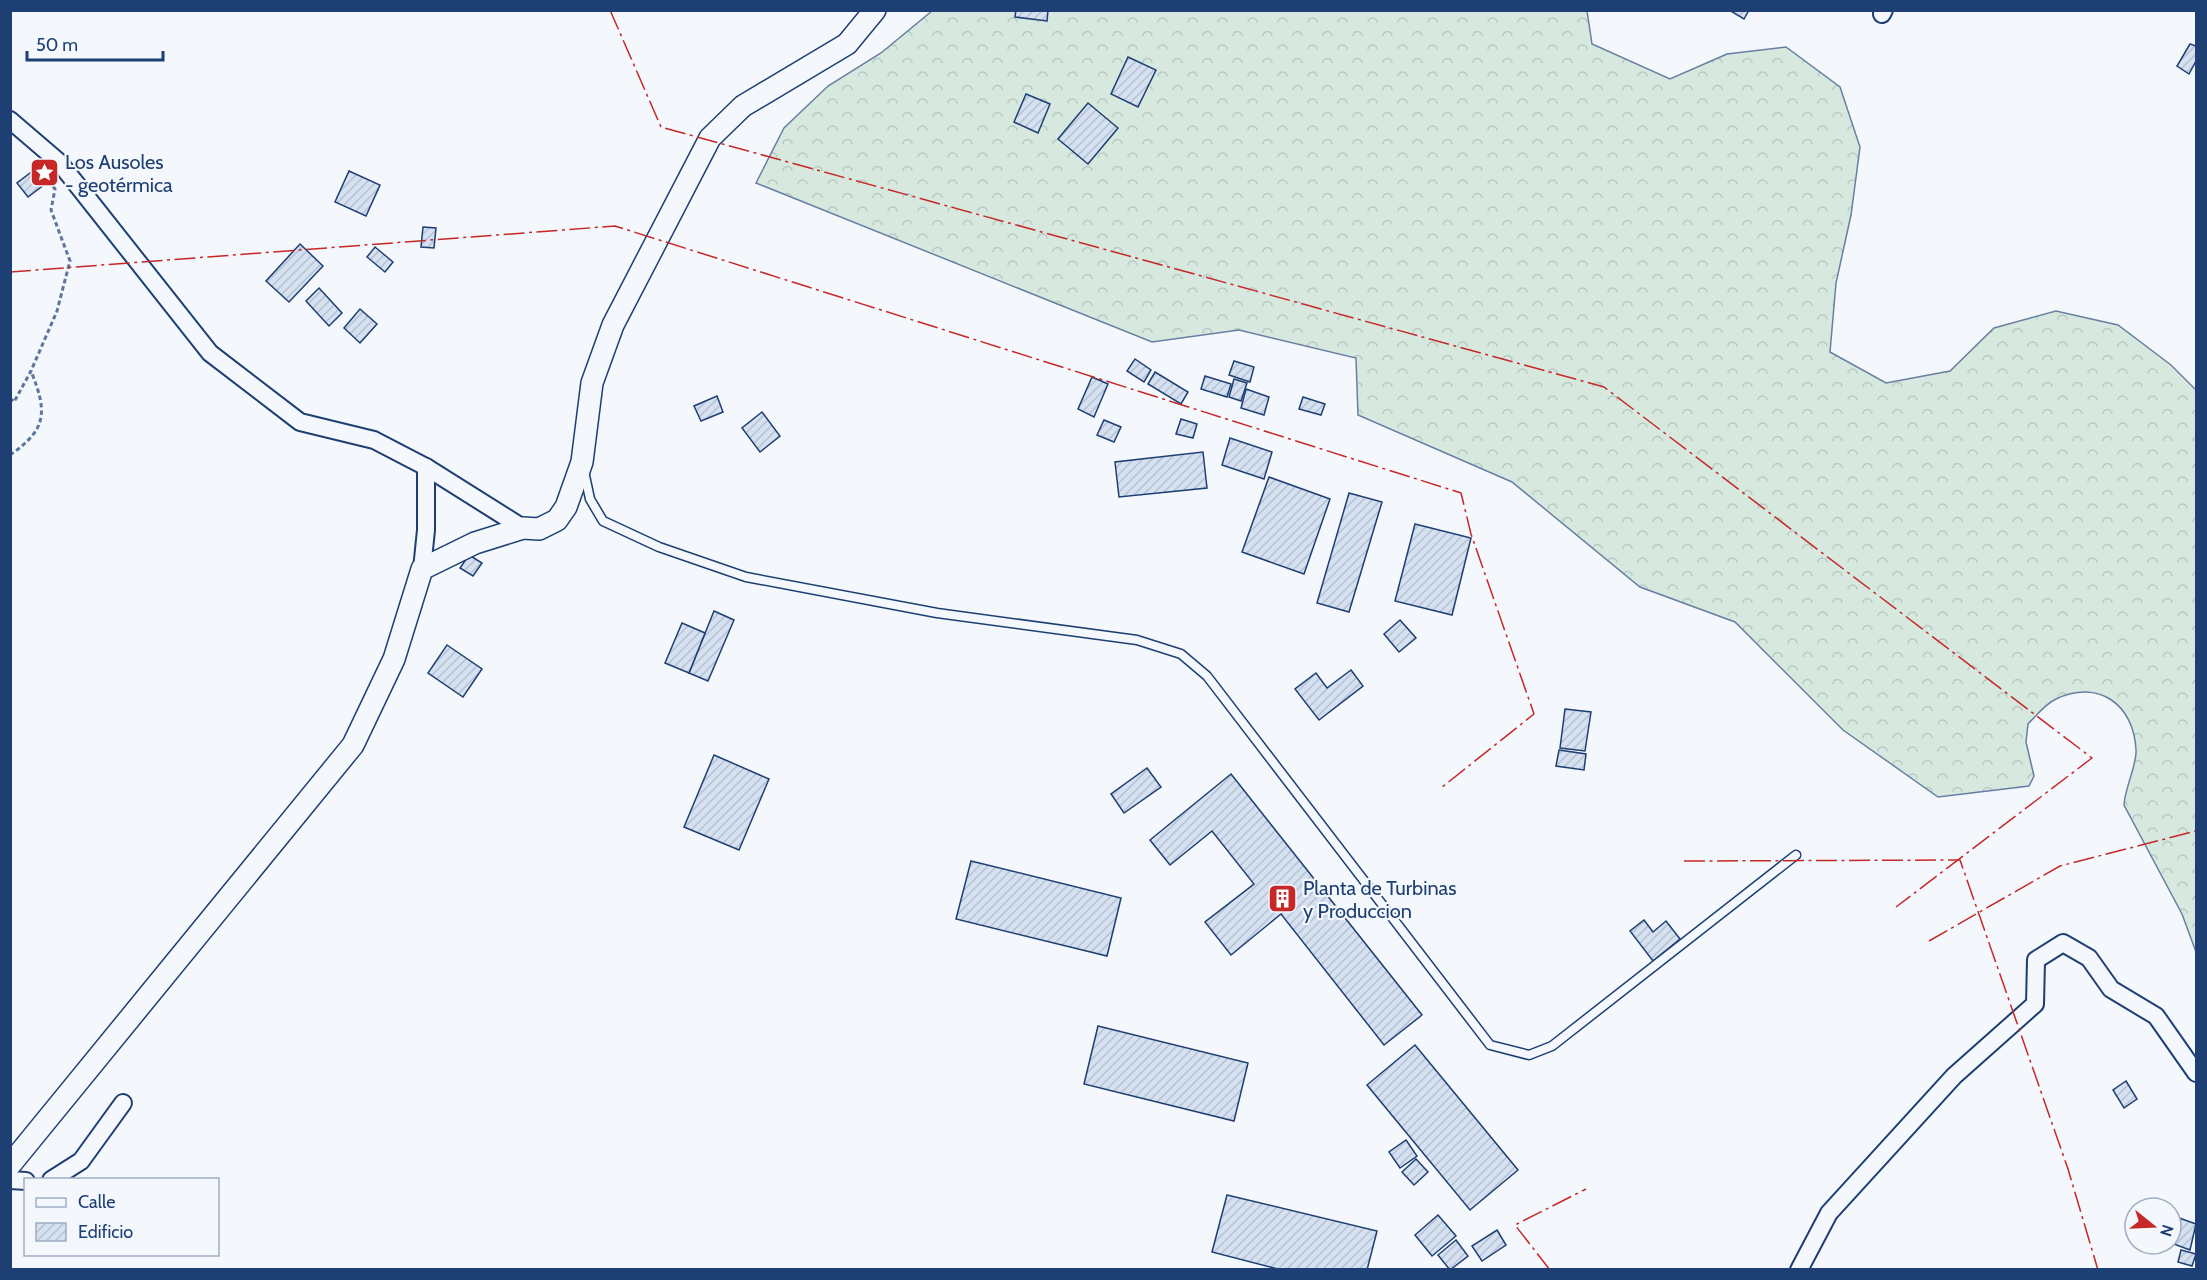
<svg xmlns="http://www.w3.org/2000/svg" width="2207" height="1280" font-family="Cabin,sans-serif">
<defs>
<pattern id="forest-crowns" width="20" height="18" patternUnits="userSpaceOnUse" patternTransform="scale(1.5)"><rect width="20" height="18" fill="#d7e8df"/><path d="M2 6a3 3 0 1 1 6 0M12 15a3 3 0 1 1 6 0" fill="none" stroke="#b8c8c3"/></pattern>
<pattern id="building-hatch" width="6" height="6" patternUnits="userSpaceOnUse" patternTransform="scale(1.5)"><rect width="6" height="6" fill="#d5e0f0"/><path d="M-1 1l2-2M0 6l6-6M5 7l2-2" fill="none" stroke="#b6c1d1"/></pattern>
</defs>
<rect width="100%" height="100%" fill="#f4f7fb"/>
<path fill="url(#forest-crowns)" stroke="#687fa3" stroke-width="1.5" d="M932,11H1587L1592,44L1670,79L1727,54L1786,47L1840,87L1860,147L1851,215L1836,283L1830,352L1886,383L1950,371L1994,328L2056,311L2118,325L2171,365L2196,390V952L2182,914L2124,805C2125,787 2137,765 2136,750C2134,704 2098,679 2056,699C2045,704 2036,716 2028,724L2026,742L2034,776L2029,786L1938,797L1843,730L1735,622L1640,587L1512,482L1358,415L1356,358L1239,330L1152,342L756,183L784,128L828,86L881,53Z"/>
<g fill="url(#building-hatch)" stroke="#1d3f73" stroke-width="1.5">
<path d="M1016,10H1048L1047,21L1015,17Z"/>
<path d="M1729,10H1749L1744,19Z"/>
<path d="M2190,44L2196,46V61L2189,74L2177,66Z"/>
<path d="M1128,57L1156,70L1138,107L1111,94Z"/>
<path d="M1026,94L1050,104L1038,133L1014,122Z"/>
<path d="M1088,103L1118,128L1088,164L1058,139Z"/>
<path d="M34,170L45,184L28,197L17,183Z"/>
<path d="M349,171L380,185L366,216L335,202Z"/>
<path d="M423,227L436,228L434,248L421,247Z"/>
<path d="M300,244L323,266L289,302L266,281Z"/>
<path d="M375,247L393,262L385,272L367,257Z"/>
<path d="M319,288L342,313L329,326L306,301Z"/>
<path d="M360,309L377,324L360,343L344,328Z"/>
<path d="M1135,359L1151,370L1144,382L1127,371Z"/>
<path d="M1234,361L1254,367L1250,382L1229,375Z"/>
<path d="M1155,372L1188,392L1181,404L1148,384Z"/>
<path d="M1205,376L1231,384L1227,397L1201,389Z"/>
<path d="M1092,377L1108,384L1094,417L1078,409Z"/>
<path d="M1234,379L1247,383L1241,401L1229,397Z"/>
<path d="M1246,389L1269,397L1264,415L1241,408Z"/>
<path d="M717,396L723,412L701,421L694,406Z"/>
<path d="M1303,397L1325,404L1321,415L1299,409Z"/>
<path d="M762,412L780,436L760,452L742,428Z"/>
<path d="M1181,419L1197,424L1193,438L1176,434Z"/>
<path d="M1104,420L1121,427L1114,442L1097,435Z"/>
<path d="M1230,438L1272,452L1264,479L1222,465Z"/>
<path d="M1203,452L1207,488L1119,497L1115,462Z"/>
<path d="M1269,477L1330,499L1304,574L1242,552Z"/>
<path d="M1349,493L1382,502L1349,612L1317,603Z"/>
<path d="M1415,524L1471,538L1452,615L1395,601Z"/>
<path d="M469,555L482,563L473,576L460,568Z"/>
<path d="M714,611L734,620L708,681L689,673Z"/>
<path d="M1400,620L1416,638L1399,652L1384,634Z"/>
<path d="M682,623L705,633L689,673L665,663Z"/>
<path d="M447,645L482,669L463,697L428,673Z"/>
<path d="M1351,670L1363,686L1319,720L1295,689L1316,673L1327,688Z"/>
<path d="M1565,709L1591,712L1585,751L1560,748Z"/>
<path d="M1559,750L1586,754L1584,770L1556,766Z"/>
<path d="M714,755L769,779L739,850L684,827Z"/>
<path d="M1147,768L1161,787L1124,813L1111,794Z"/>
<path d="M1231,774L1422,1015L1384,1045L1281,914L1231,955L1205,922L1254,884L1212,831L1170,865L1150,840Z"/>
<path d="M971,861L1121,898L1107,956L956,919Z"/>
<path d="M1644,920L1653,932L1666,921L1680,939L1653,961L1630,931Z"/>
<path d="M1098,1026L1248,1063L1234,1121L1084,1084Z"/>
<path d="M1415,1045L1518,1170L1470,1210L1367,1085Z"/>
<path d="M2126,1081L2137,1099L2124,1108L2113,1090Z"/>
<path d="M1406,1140L1417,1156L1400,1168L1389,1152Z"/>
<path d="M1416,1159L1428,1172L1414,1185L1402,1172Z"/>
<path d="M1227,1195L1377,1231L1367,1270H1282L1212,1252Z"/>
<path d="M1438,1215L1456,1236L1432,1256L1415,1235Z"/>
<path d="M2171,1215L2196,1224L2190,1250L2171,1243Z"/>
<path d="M1497,1230L1506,1245L1482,1261L1472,1246Z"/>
<path d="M1456,1240L1468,1256L1450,1270L1438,1255Z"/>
<path d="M2143,1244H2156L2155,1250L2142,1249Z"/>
<path d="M2181,1250L2196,1254L2192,1266L2178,1262Z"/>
</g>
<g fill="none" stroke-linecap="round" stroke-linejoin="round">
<defs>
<path id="service" d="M584,471L590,499L603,521L659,547L746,577L937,613L1137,640L1181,654L1207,676L1490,1045L1529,1055L1552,1046L1796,855"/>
<g id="minor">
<path d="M1882,14L1884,10"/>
<path d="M10,120L59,162L210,353L300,422L374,440L426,467L523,528"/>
<path d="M422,569L426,530V467"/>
<path d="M10,1180L26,1181"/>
<path d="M51,1180L81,1161L123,1103"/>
<path d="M1799,1270L1829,1213L1954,1076L2035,1004L2036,960L2063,943L2089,958L2111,989L2156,1016L2196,1073"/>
</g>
<path id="tertiary" d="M10,1165L353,745L394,659L422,569L475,543L523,528L539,529L557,520L566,507L582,462L592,383L613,325L710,138L743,106L847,44L875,10"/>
</defs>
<use href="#service" stroke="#1d3f73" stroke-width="11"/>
<use href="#minor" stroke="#1d3f73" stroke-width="20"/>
<use href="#tertiary" stroke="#1d3f73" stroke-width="24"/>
<g stroke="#5e769c" stroke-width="3" stroke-dasharray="4.5 3" stroke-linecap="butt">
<path d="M10,398L14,402L31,371L57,311L70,261L51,210L55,189L43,174L46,172"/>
<path d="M10,455C48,429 47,411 31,371"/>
</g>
<use href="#service" stroke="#f4f7fb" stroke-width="8"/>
<use href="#minor" stroke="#f4f7fb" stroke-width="16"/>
<use href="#tertiary" stroke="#f4f7fb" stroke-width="21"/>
<g stroke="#c62828" stroke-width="1.5" stroke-dasharray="21 4.5 3 4.5" stroke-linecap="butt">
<path d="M610,10L661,127L1604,387L2092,758L1896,907"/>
<path d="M10,272L615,226L1461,493L1471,534L1534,714L1441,788"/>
<path d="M1684,861L1960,860L2068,1169L2098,1270"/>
<path d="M1929,941L2060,866L2196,831"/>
<path d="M1550,1270L1515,1225L1586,1189"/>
</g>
</g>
<defs>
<symbol id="sight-square" viewBox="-11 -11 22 22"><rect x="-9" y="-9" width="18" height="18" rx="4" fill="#c62828" stroke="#f4f7fb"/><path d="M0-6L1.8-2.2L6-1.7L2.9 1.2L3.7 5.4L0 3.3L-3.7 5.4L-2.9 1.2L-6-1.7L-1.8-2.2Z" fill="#fff"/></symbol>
<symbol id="building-square" viewBox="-11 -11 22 22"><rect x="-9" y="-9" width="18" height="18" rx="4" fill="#c62828" stroke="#f4f7fb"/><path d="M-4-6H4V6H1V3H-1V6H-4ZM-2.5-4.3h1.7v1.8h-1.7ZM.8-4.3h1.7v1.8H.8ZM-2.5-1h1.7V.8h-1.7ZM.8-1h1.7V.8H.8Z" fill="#fff"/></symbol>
</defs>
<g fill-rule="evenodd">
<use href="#sight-square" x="28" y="156" width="33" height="33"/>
<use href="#building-square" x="1266" y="882" width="33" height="33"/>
</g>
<g text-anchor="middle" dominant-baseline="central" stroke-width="4.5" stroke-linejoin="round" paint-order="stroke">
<g font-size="20" fill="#1d3f73" stroke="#f4f7fb" text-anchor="start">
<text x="65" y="162">Los Ausoles<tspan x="65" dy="23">- geotérmica</tspan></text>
<text x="1303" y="888">Planta de Turbinas<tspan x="1303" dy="23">y Produccion</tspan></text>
</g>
</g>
<rect width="2207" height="1280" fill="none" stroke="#1d3f73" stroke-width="24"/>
<rect x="24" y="1178" width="195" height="78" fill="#f4f7fb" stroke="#9eadc5" stroke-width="1.5"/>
<rect x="36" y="1198" width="30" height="9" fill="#f4f7fb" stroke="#9eadc5" stroke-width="1.5"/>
<text x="78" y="1208" font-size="18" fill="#1d3f73">Calle</text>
<rect x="36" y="1223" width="30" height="18" fill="url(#building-hatch)" stroke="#9eadc5" stroke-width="1.5"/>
<text x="78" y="1238" font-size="18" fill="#1d3f73">Edificio</text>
<g transform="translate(2153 1226) rotate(108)"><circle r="28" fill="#f4f7fb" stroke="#9eadc5" stroke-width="1.5"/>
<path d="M0-4.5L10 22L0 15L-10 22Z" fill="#c62828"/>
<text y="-9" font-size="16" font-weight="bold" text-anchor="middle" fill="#1d3f73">N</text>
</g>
<path d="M27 51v9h136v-9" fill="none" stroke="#1d3f73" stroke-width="3"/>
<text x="36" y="51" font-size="18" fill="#1d3f73" stroke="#f4f7fb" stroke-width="4.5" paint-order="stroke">50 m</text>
</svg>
